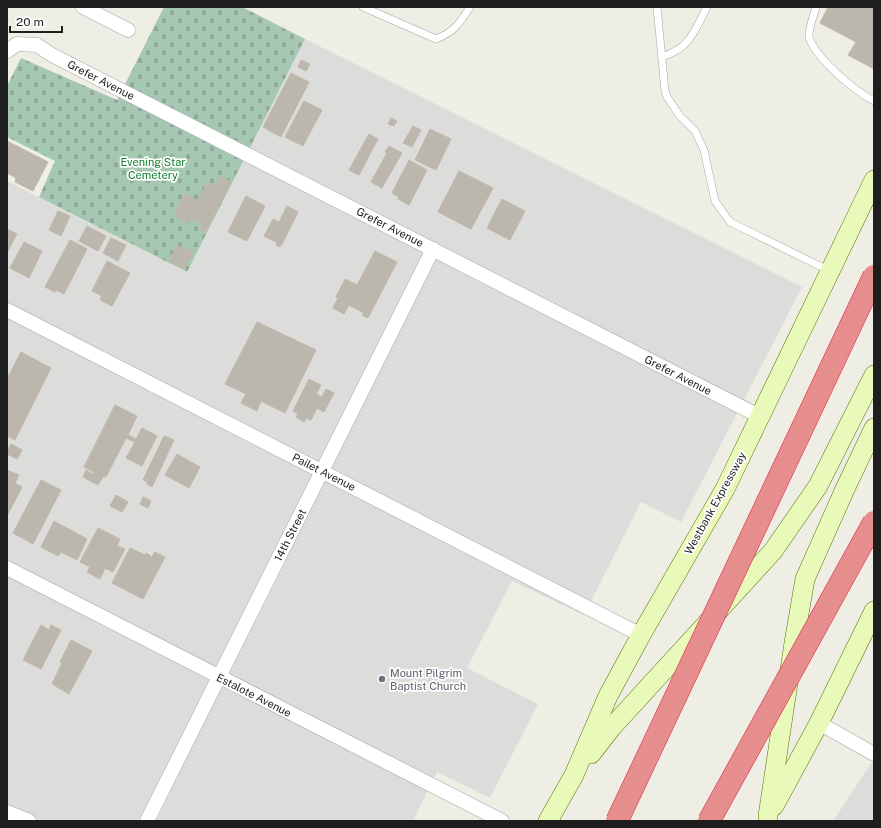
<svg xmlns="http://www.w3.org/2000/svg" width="881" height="828" font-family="'Public Sans',sans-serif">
<defs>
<pattern id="cemetery-stones" width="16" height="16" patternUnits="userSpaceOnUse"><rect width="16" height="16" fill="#a6c8b2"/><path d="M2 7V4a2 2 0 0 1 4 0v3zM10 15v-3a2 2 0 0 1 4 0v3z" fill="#8eab99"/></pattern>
</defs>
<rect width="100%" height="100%" fill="#efeee4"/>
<g fill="#dcdcdb">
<path d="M305,39L802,287L681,522L641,502L584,615L512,581L467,668L538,704L490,798L437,772L413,821H7V181L187,272Z"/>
<path d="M874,759V821H833Z"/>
</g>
<path fill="url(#cemetery-stones)" d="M164,7H242L305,39L187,272L39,197L55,161L7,137V86L21,58L117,100Z"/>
<g fill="#bcb7ae" stroke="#c1b7a7">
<path d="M828,7H874V69L848,55L856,42L820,23Z"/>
<path d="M301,60L310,64L306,71L298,67Z"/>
<path d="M291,73L309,82L281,137L263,127Z"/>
<path d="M304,101L322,110L303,146L285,137Z"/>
<path d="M391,118L397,121L394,126L388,124Z"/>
<path d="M413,126L421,130L412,147L403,143Z"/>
<path d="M430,129L451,139L436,170L415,160Z"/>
<path d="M369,134L378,139L359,175L349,170Z"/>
<path d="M7,141L48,162L33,191L15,182L16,178L7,173Z"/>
<path d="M389,146L402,153L382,188L371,182L387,153L385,152Z"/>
<path d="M409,160L427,170L409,205L398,199L399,197L392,193Z"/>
<path d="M459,171L493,188L471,229L438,212Z"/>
<path d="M220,176L231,182L205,232L199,229L202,224L191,218L188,223L174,215L185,194L198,201L208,182L215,186Z"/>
<path d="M246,196L265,206L247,241L228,232Z"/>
<path d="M502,199L525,211L510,240L487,228Z"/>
<path d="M287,206L298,212L281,246L280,245L279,247L276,245L277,243L264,236L273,219L279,222Z"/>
<path d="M58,211L70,216L61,236L49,230Z"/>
<path d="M87,226L106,236L98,251L79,241Z"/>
<path d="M7,229L17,234L7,253Z"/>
<path d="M111,238L126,245L118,261L103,253Z"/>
<path d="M70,240L87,249L64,294L56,290L55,292L45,287Z"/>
<path d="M24,242L42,251L29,278L10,268Z"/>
<path d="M177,245L187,251L188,249L193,251L184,269L169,261Z"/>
<path d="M375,251L397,262L369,316L367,318L362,315L364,313L349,305L344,314L333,308L338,298L336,297L345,279L357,285Z"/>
<path d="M107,261L130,273L112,306L100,300L102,296L92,291Z"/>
<path d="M257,322L316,350L285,413L261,401L257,411L241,403L246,394L225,384Z"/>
<path d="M21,352L51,368L15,440L7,436V379Z"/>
<path d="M309,379L321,385L316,394L322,397L326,389L334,393L324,412L317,408L311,420L306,418L304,422L296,417L298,414L293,411Z"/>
<path d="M115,405L137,416L128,435L136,439L142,428L157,436L142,466L126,458L135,442L126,438L106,477H103L98,485L83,477L86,470L93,474L94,472L84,467Z"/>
<path d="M164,436L174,440L152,487L147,484L148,482L143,480Z"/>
<path d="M11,444L22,450L17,459L7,454V451Z"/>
<path d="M177,454L200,467L189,488L165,475Z"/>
<path d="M7,470L19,475L15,483L22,487L7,516Z"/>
<path d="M41,480L61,490L33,544L13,533Z"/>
<path d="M116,495L128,502L122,512L110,506Z"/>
<path d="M143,497L151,501L148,508L140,504Z"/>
<path d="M54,521L87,539L77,560L61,552L58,556L41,547Z"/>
<path d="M98,528L120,539L117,546L125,549L113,572L105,568L100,579L87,572L90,567L80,562Z"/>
<path d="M130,548L145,555L146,553L151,556L150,557L151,558L155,552L165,557L143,599L112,583Z"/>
<path d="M41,625L49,630L51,625L61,630L41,669L23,660Z"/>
<path d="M71,640L92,651L69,694L52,684L62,663L60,662Z"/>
</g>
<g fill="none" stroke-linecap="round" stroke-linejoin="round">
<defs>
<g id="lane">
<path d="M363,7L436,39C454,32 460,23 470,7"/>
<path d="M657,7L665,91L667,97L680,116L695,131L704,150L715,201L730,222L830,271"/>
<path d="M816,7C814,14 808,31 809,37C815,58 855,91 874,101"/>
<path d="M662,57C690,48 694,32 707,7"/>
</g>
<g id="street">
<path d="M83,7L128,30"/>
<path d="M7,51L17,44L37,45L52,55L761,417"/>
<path d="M7,310L641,635"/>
<path d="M7,568L502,821"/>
<path d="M819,723L874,754"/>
<path d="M7,812L29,821"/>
<path d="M147,821L433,249"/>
</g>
<g id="secondary">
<path d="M591,754L612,727L773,551L818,486L874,375"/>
<path d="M774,806L819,723L874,611"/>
<path d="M768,816L794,643L805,579L845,489L874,428"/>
<path d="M548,821L574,775L608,696L641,635L725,489L874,180"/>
</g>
</defs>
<use href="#lane" stroke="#a5a5a5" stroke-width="8"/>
<use href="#street" stroke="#a5a5a5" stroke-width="15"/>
<use href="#secondary" stroke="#537505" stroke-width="20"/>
<use href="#lane" stroke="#fff" stroke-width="7"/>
<use href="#street" stroke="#fff" stroke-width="14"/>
<use href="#secondary" stroke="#e9f9b9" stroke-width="19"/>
<defs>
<g id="highway-bridge">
<path d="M617,821L874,276"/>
<path d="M709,821L874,522"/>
</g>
</defs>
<use href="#highway-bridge" stroke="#da2540" stroke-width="23" stroke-linecap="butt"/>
<use href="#highway-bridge" stroke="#e68d8d" stroke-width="22"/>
</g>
<circle fill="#6b7280" stroke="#fff" stroke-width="1.5" cx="382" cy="679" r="4"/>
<g text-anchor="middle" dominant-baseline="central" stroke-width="3.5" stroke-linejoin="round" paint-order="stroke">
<g font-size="11" fill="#1e1e1e" stroke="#fff">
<text transform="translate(101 80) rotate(27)">Grefer Avenue</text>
<text transform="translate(390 227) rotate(27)">Grefer Avenue</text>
<text transform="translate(678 375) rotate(27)">Grefer Avenue</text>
<text transform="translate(324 472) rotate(27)">Pailet Avenue</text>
<text transform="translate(715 503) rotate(-61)">Westbank Expressway</text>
<text transform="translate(290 535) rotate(-63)">14th Street</text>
<text transform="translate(254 695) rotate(27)">Estalote Avenue</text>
</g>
<g font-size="11" fill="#0c7d2b" stroke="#fff">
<text x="153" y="162">Evening Star<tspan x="153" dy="13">Cemetery</tspan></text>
</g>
<g font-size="11" fill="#5b616d" stroke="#fff" text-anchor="start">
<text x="390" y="673">Mount Pilgrim<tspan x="390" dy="13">Baptist Church</tspan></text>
</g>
</g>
<rect width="881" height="828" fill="none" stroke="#1e1e1e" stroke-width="16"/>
<path d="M10 26v6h52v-6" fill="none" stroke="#1e1e1e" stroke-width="2"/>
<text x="16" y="26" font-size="12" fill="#1e1e1e" stroke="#ffffff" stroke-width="3" paint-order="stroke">20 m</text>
</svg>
